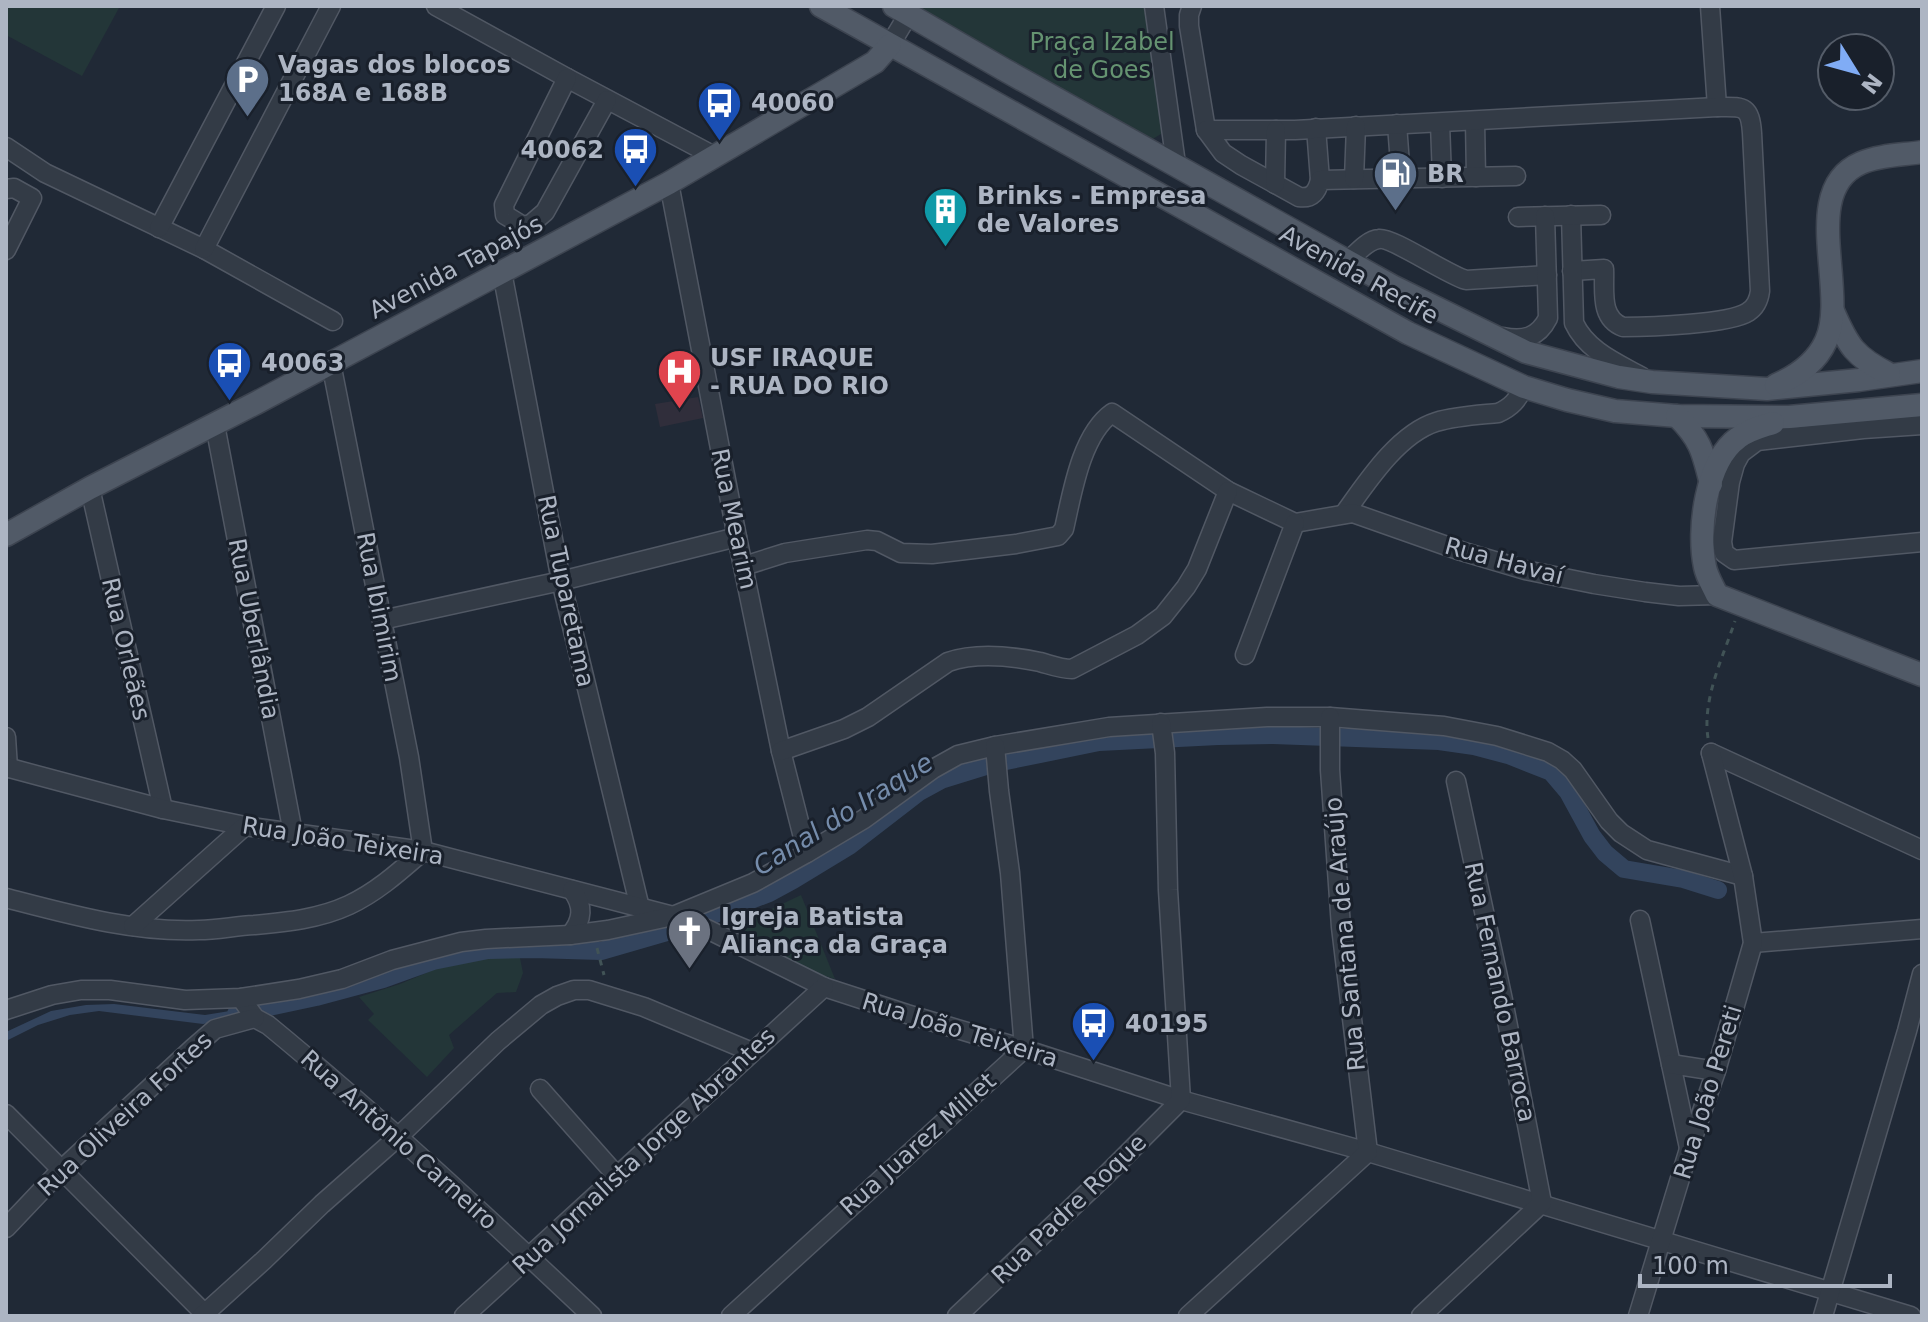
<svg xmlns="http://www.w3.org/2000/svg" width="1928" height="1322" font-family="'DejaVu Sans',sans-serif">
<rect width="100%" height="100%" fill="#202936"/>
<path fill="#302e3b" d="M698,397L703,418L660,427L655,404Z"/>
<g fill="#233638">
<path d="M6,6H120L82,76L6,35Z"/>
<path d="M911,6H1146L1162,128L1161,134L1151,140Z"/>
<path d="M801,895L835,979L812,972L729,929Z"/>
<path d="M487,956L520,958L523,973L516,992L497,993L449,1035L454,1048L427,1077L368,1020L374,1014L359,997L400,984L445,965Z"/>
</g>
<path fill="#33445d" d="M114,1004L205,1015L242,1009L245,1016L203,1024L99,1011L70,1015L38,1025L6,1041V1032L51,1011L86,1005Z"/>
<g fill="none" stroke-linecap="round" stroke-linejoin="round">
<path stroke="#33445d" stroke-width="18" d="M236,1014L316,997L383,979L433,961L488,950L534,949L601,951L677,929L769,893L793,880L849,846L919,792L941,780L996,763L1099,742L1218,736L1273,735L1439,741L1474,746L1508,755L1551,772L1568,792L1592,836L1605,853L1624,869L1683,879L1718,890"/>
<defs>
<g id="minor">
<path d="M436,6L567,78L714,156"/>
<path d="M1154,6L1176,164"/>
<path d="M1192,6L1189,15V26L1206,130"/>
<path d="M1710,6L1717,107"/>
<path d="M890,45L908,15L911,6"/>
<path d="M567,78L504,205L505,215L523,226L531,224L545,212L607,100"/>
<path d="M1475,121L1476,177"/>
<path d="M1440,123L1442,178"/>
<path d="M1397,124L1401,178"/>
<path d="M1316,128L1320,180"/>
<path d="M6,147L45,173L204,249L333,321"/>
<path d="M1516,176L1320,180C1317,192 1312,199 1299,197L1241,165L1223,153L1206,130H1295L1717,107C1742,107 1750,104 1752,133L1760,291C1759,299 1756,307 1748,312C1730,324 1649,327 1623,327C1599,318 1605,290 1604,269L1572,271"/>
<path d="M1354,179L1356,126"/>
<path d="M669,183L737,537L781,751L807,853"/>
<path d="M1275,184L1276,130"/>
<path d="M6,189L14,188L32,198L6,250"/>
<path d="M1571,215L1574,323C1587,351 1617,363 1642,377"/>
<path d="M1518,217L1601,215"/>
<path d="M159,228L276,6"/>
<path d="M204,249L331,6"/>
<path d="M1348,261C1356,254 1367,240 1379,239C1392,237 1446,274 1466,280L1547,275"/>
<path d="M502,272L561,581L640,908"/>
<path d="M1503,337C1523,341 1538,338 1548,318L1545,216"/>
<path d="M215,425L293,833"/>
<path d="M1922,425L1863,429L1757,441L1741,453L1735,464L1730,482L1722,542L1724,553L1734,560L1922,542"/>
<path d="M90,488L163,809"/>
<path d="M1344,514C1367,482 1398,434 1436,422C1456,416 1478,415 1498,413C1512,407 1517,400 1524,387"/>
<path d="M1295,523L1353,513L1461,551L1525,570L1594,584L1645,592L1679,596L1717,595"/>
<path d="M744,566L785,553L867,540L877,541L901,553L932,554L1016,544L1058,536L1064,529C1072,494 1081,435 1112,413L1228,491L1295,523"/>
<path d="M382,620L561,581L737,537"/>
<path d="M1245,655L1295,523"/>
<path d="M6,737L8,768"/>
<path d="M781,751L844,729L868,717L948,662C977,652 1011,656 1040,662C1051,665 1060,669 1072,669L1137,635L1163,616L1186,587L1197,569L1228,491"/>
<path d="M1711,753L1922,850"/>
<path d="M6,767L163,809L245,826L423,851L673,916L707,929L824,987L907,1014L1024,1049L1181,1100L1368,1152L1911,1316"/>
<path d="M6,898C68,914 134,933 199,930C217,930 235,926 254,925C286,922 319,919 349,905C377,892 400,871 423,851L409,757L331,363"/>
<path d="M1640,920L1689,1148"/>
<path d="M133,926L245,826"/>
<path d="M570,935C583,920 584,906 572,890"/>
<path d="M1753,943L1922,929"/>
<path d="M241,998L255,1018L268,1025C380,1117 486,1216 592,1316"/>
<path d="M6,1010L52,995L81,990H110L185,1000L241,998L299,989L342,979L392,960L461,942L486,939L570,935L608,930L673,916L753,883L807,853L864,819L933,769L958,755L995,746L1109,727L1267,717H1330L1444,726L1497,736L1548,752L1562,760L1573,770L1609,821L1621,833L1647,850L1743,876"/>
<path d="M1671,1064L1716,1071"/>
<path d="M540,1089L617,1176"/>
<path d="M6,1114L207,1316"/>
<path d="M6,1228L61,1170L193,1048L215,1029L255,1018"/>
<path d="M202,1316L264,1260L322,1204L398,1137L498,1041L541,1005L557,996L574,990H589L644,1007L752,1052"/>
<path d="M464,1316L824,987"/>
<path d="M731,1316L1024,1049L1010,873L999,791L995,746"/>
<path d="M957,1316L1104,1177L1181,1100L1168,890L1165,753L1161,723"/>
<path d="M1188,1316L1368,1152L1341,927L1330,770V717"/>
<path d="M1421,1316L1542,1203L1503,1000L1456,781"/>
<path d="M1638,1316L1689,1149L1716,1071L1753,943L1743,876L1711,753"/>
<path d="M1823,1316L1907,1031L1922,974"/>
</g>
<g id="major">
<path d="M821,6L1408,333L1524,387L1567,400L1615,411L1677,416L1789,417L1922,405"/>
<path d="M894,6L1003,69L1392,286L1526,352L1619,377L1652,382L1767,389L1859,380L1922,371"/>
<path d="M1833,311C1848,346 1855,357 1889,374"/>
<path d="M1776,385C1797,376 1816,363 1826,341C1849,292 1798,190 1861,163C1879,155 1902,155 1922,152"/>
<path d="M1677,416C1701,440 1703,452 1711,484"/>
<path d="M1773,423C1761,427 1748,430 1738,438C1706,461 1697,530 1705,567C1707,577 1713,586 1717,595L1922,675"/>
<path d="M6,535L90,488L256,403L669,183L875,62L890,45"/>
</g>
</defs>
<use href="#minor" stroke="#515864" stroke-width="21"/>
<use href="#major" stroke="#3d4450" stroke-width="25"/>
<g stroke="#415356" stroke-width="3" stroke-dasharray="6 6" stroke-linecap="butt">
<path d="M1708,738C1702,699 1723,657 1735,621"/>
<path d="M597,948L604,975"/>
</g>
<use href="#minor" stroke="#333b46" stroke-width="18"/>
<use href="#major" stroke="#515a67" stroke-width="22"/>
</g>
<defs>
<symbol id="parking-pin" viewBox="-11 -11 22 30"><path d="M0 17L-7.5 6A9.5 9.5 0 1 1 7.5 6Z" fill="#5c6f8a" stroke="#19202b"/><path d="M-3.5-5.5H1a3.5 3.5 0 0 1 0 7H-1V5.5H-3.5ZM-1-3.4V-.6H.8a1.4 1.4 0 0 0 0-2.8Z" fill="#fff"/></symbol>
<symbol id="bus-pin" viewBox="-11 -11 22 30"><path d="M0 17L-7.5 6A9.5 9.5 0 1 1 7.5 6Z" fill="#1a4fb4" stroke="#19202b"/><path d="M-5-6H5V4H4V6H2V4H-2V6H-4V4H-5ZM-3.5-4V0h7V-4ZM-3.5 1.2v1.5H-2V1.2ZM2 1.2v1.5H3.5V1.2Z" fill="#fff"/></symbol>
<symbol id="fuel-pin" viewBox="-11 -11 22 30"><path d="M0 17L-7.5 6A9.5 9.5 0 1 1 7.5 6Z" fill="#5c6f8a" stroke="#19202b"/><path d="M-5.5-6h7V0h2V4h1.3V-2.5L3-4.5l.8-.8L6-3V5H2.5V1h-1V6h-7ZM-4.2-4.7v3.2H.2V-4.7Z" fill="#fff"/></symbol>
<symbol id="building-pin" viewBox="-11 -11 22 30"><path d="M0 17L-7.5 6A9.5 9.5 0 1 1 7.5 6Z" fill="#0f9aa8" stroke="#19202b"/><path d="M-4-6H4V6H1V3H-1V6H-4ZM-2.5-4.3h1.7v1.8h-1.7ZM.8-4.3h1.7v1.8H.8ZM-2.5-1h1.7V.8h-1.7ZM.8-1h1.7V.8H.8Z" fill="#fff"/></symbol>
<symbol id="hospital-pin" viewBox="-11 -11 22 30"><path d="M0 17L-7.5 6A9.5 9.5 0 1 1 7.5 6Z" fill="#e0444e" stroke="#19202b"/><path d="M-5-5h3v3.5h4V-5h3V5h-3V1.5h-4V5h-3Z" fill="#fff"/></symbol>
<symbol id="church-pin" viewBox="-11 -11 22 30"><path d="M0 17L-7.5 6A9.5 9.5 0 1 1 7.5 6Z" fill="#6b7280" stroke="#19202b"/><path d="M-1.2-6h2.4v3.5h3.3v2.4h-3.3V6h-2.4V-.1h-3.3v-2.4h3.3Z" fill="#fff"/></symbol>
</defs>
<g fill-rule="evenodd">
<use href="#parking-pin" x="222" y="54" width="51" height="69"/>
<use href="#bus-pin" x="694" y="78" width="51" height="69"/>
<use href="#bus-pin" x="610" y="124" width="51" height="69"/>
<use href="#fuel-pin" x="1370" y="148" width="51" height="69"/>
<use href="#building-pin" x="920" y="184" width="51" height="69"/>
<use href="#bus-pin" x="204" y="338" width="51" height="69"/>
<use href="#hospital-pin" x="654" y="346" width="51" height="69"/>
<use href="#church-pin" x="664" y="906" width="51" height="69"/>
<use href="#bus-pin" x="1068" y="998" width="51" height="69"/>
</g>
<g text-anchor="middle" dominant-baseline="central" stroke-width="6" stroke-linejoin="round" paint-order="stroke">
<g font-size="24" fill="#659371" stroke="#19202b">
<text x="1102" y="42">Praça Izabel<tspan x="1102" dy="28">de Goes</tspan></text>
</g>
<g font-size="24" font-weight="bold" fill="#adb5c3" stroke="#19202b" text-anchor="start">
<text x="278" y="65">Vagas dos blocos<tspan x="278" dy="28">168A e 168B</tspan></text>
<text x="751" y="103">40060</text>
<text x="604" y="150" text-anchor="end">40062</text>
<text x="1427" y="174">BR</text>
<text x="977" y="196">Brinks - Empresa<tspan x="977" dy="28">de Valores</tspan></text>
<text x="710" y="358">USF IRAQUE<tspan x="710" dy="28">- RUA DO RIO</tspan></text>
<text x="261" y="363">40063</text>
<text x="721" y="917">Igreja Batista<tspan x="721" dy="28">Aliança da Graça</tspan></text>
<text x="1125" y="1024">40195</text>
</g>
<g font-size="24" fill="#adb5c3" stroke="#19202b">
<text transform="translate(456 267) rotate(-28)">Avenida Tapajós</text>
<text transform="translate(1359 275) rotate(29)">Avenida Recife</text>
<text transform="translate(734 519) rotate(78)">Rua Mearim</text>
<text transform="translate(1504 561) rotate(15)">Rua Havaí</text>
<text transform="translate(566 591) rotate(78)">Rua Tuparetama</text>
<text transform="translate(379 607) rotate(79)">Rua Ibimirim</text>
<text transform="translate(254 629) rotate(79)">Rua Uberlândia</text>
<text transform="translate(126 649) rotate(77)">Rua Orleães</text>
<text transform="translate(343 841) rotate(9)">Rua João Teixeira</text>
<text transform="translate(1345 934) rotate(-95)">Rua Santana de Araújo</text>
<text transform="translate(1500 992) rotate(78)">Rua Fernando Barroca</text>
<text transform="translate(960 1030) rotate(17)">Rua João Teixeira</text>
<text transform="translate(1708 1092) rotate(-73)">Rua João Pereti</text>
<text transform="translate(125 1114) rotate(-43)">Rua Oliveira Fortes</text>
<text transform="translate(399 1140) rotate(42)">Rua Antônio Carneiro</text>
<text transform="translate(918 1144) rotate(-42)">Rua Juarez Millet</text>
<text transform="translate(644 1151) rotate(-43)">Rua Jornalista Jorge Abrantes</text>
<text transform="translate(1069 1209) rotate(-44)">Rua Padre Roque</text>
</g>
<g font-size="26" font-style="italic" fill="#758cab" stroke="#19202b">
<text transform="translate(843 814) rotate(-32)">Canal do Iraque</text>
</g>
</g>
<rect width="1928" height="1322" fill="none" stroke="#adb5c3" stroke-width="16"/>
<g transform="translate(1856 72) rotate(127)"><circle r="38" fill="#19202b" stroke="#545c68" stroke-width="2"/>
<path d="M0-6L14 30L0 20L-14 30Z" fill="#80acf5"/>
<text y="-12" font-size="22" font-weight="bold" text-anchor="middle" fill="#adb5c3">N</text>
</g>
<path d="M1640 1274v12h250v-12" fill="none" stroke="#adb5c3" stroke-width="4"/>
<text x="1652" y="1274" font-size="24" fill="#adb5c3" stroke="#19202b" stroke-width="6" paint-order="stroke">100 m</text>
</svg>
